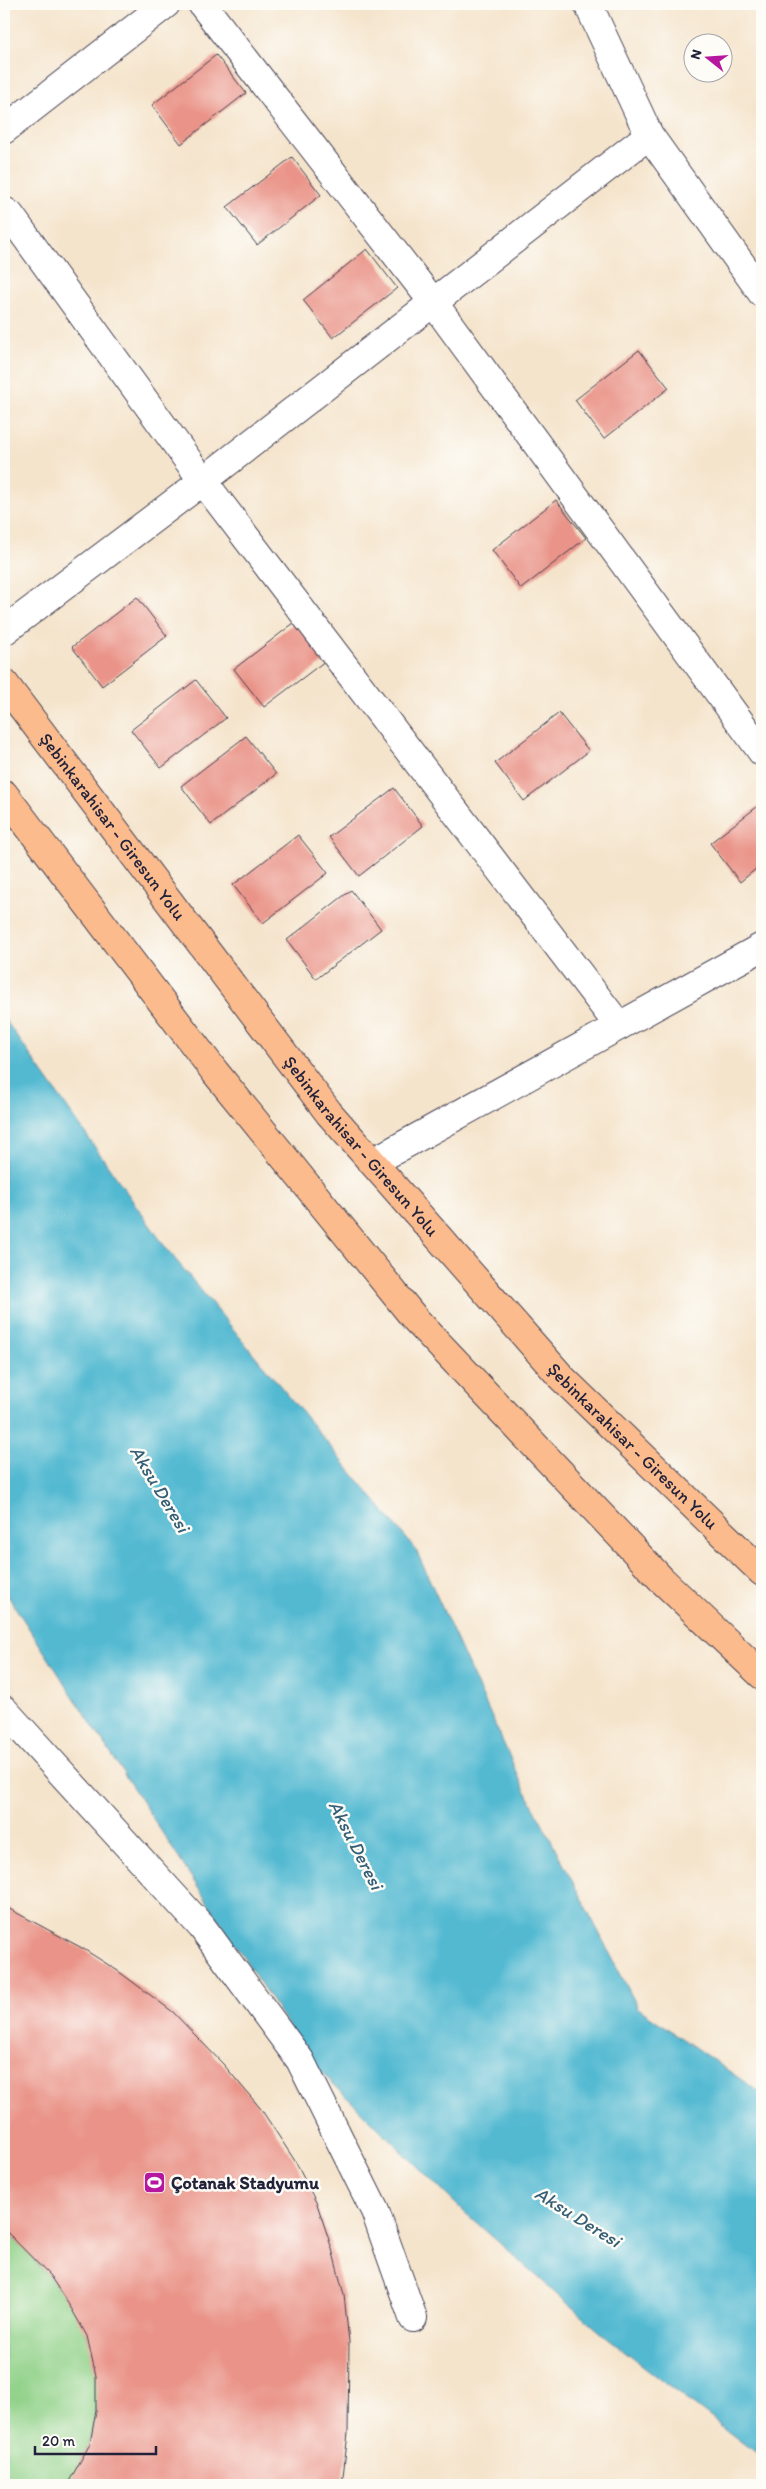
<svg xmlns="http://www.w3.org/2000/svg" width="766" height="2489" font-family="Itim,sans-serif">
<rect width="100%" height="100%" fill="#fdfcf7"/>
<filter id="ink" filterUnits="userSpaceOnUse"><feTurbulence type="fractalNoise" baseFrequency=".02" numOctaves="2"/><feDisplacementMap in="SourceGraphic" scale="10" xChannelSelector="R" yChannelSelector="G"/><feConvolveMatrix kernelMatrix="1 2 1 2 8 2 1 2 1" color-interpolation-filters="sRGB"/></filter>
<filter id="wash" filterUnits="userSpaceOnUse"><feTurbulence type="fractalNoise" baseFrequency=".0096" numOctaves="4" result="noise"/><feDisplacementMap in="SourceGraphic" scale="20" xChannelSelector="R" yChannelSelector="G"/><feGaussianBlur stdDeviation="1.12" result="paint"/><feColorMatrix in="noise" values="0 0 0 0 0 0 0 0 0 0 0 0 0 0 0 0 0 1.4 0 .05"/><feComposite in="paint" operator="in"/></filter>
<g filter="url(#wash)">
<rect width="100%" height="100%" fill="#f5e4cc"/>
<path fill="#90d188" stroke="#597a62" d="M4,2229C33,2259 72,2296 87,2337C106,2385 97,2443 67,2485H4Z"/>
<path fill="#52b9d1" stroke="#3a6e86" d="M4,1018L166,1248L416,1550L522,1784L638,2008L762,2094V2457L607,2338L462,2210L313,2064L4,1590Z"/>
<g id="blocks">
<g fill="#ea9489">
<path d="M216,55L246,93L181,144L152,105Z"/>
<path d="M292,157L321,195L257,245L227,207Z"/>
<path d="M367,249L397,288L333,338L303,300Z"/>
<path d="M639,350L669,388L604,439L575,400Z"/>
<path d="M556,500L586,538L521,589L492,550Z"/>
<path d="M137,597L167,636L102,686L72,647Z"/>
<path d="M299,619L329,658L264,707L234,669Z"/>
<path d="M196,680L226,718L161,768L131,730Z"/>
<path d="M559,713L589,751L524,801L495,763Z"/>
<path d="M246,736L276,774L211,825L181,786Z"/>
<path d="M394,788L423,826L359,876L329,837Z"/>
<path d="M762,803V864L740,882L710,843Z"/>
<path d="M298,835L328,873L263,923L233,885Z"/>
<path d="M351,890L381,929L316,979L287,940Z"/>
<path d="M4,1906L82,1948L118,1971L173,2012L224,2065L261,2109L295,2161L317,2204L332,2249L344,2295L349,2342L348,2433L342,2485H67L90,2444L96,2410V2376L87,2336L71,2308L50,2276L4,2229Z"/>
</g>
</g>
</g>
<g filter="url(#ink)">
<use href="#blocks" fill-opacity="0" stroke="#423f51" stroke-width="1"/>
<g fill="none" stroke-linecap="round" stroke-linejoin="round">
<defs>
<g id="minor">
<path d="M202,4L433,302L762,752"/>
<path d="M588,4L649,135L762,293"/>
<path d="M4,130L166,4"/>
<path d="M4,211L10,215L203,481L619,1026"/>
<path d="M4,631L203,481L649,135"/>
<path d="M373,1162L762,947"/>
<path d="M4,1710L202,1927L300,2060L375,2211L413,2318"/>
</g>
<g id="major">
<path id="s1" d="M4,683L329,1113L563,1379L762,1572"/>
<path d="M4,794L215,1072L416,1320L662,1580L762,1675"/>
</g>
</defs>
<use href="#minor" stroke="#423f51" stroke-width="30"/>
<use href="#major" stroke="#423f51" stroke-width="30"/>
<use href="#minor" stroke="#fff" stroke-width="28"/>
<use href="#major" stroke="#fbbb8d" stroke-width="28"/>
</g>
</g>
<defs>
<symbol id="stadium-square" viewBox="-11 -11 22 22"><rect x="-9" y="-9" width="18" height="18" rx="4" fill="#b5179e" stroke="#fdfcf7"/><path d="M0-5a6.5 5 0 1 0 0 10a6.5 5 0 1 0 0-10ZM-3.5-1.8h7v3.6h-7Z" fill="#fff"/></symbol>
</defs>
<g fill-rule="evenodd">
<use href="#stadium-square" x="142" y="2170" width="25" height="25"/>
</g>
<g text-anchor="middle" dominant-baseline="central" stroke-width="5" stroke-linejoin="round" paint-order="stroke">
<g font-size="18" fill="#22223b" stroke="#fdfcf7">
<text stroke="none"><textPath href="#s1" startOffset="180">Şebinkarahisar - Giresun Yolu</textPath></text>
<text stroke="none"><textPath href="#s1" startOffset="585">Şebinkarahisar - Giresun Yolu</textPath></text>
<text stroke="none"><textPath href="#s1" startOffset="990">Şebinkarahisar - Giresun Yolu</textPath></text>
</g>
<g font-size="18" font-weight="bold" fill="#22223b" stroke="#fdfcf7" text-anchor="start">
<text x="171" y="2183">Çotanak Stadyumu</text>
</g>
<g font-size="19" font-style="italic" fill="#355e77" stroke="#fdfcf7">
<text transform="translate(160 1489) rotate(59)">Aksu Deresi</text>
<text transform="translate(356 1845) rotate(63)">Aksu Deresi</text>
<text transform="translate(578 2217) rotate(32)">Aksu Deresi</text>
</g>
</g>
<rect width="766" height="2489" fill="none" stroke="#fdfcf7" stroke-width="20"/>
<g transform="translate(708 58) rotate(287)"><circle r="24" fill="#fdfcf7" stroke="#a5a5ac"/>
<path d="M0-4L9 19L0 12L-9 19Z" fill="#b5179e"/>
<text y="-8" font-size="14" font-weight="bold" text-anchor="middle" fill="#22223b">N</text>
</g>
<path d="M35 2446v8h121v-8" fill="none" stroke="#22223b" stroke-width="2.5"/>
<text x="42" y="2446" font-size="15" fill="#22223b" stroke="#fdfcf7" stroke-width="4" paint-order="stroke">20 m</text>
</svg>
